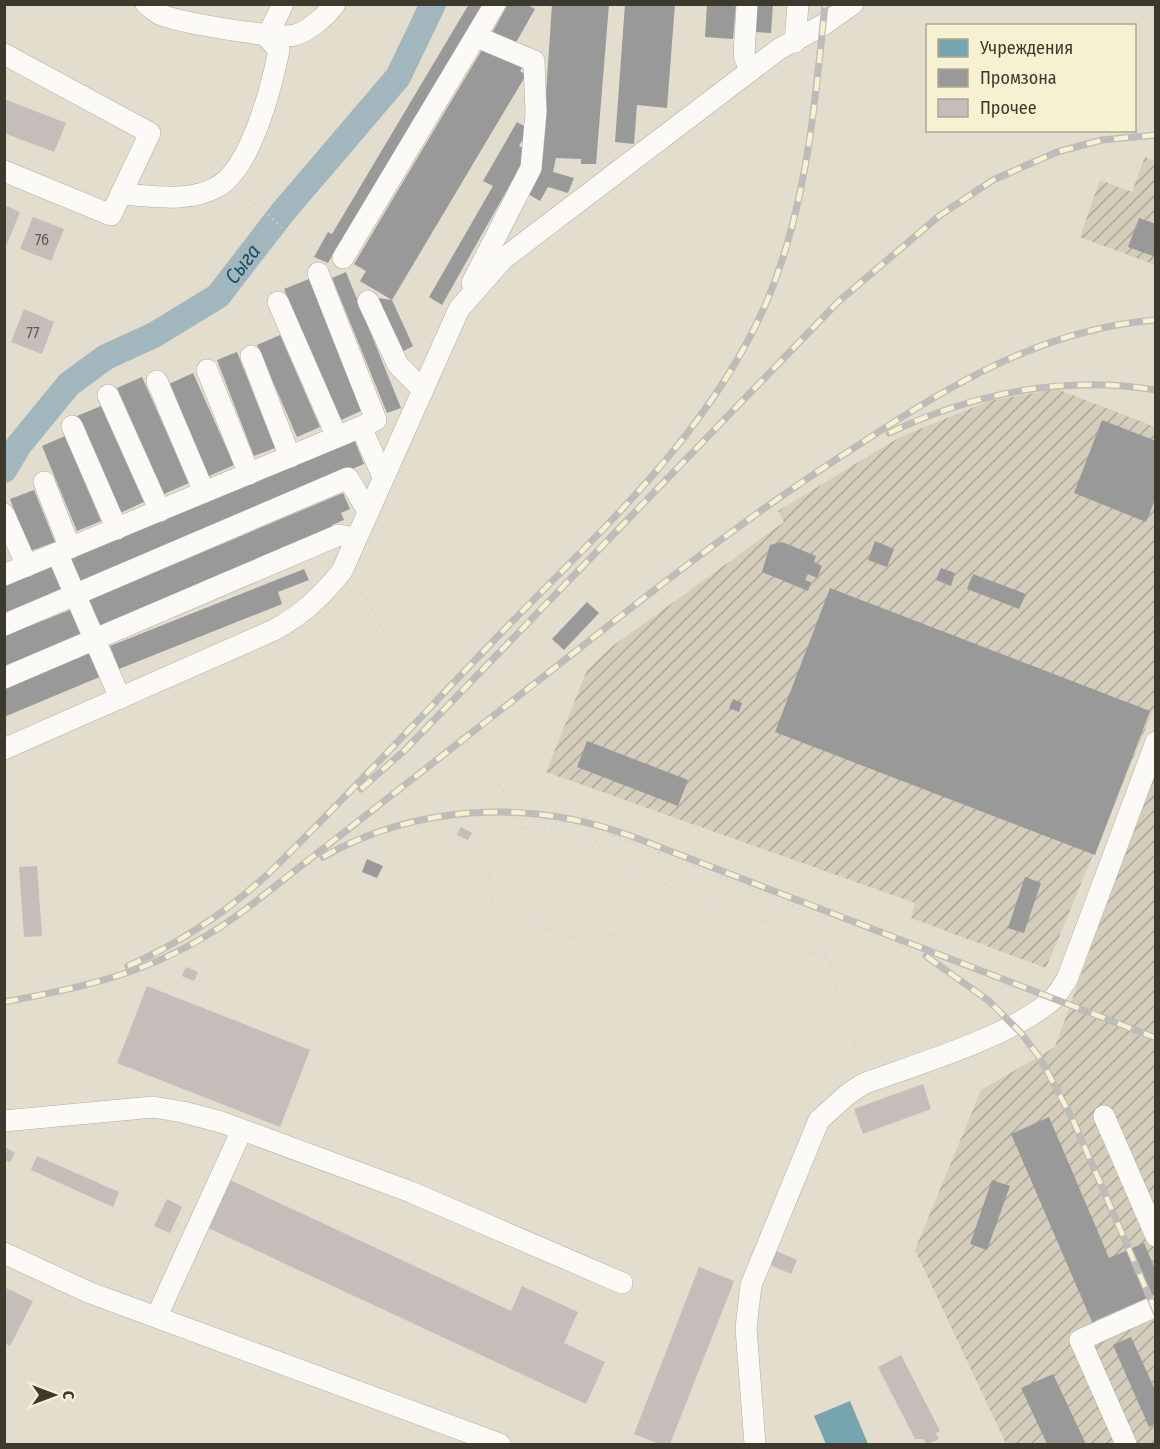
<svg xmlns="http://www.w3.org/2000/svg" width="1160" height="1449" font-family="'Fira Sans Condensed',sans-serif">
<defs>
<pattern id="industrial-furrows" width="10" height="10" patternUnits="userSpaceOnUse" patternTransform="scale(1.5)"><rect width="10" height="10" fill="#d4cdbb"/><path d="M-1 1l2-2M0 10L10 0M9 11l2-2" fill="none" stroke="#ada798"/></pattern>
</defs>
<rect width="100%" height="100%" fill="#e2ddcc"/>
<g fill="url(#industrial-furrows)">
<path d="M1145,157L1155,161V265L1080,237L1100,180L1132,192Z"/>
<path d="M1057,389L1155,427V706L1046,968L911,918L915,903L546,772L587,670L613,646L784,522L778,511L900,437L989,401Z"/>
<path d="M1155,769V1444H1006L915,1250L981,1090L1055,1047Z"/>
</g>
<path fill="#76a5af" d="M850,1401L868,1444H826L814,1416Z"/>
<g fill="#999">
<path d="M469,4H487L345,242L341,241L328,263L314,257L328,232L332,234Z"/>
<path d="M508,4H526L535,9L514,46L492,33Z"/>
<path d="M552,4H609L596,164H581V159L556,158L553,172L574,178L568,193L548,187L540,201L528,194L542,154Z"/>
<path d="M625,4H675L667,108L637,105L634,144L615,142Z"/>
<path d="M707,4H736L733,39L705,37Z"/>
<path d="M755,4H773L771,33L754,32Z"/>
<path d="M483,48L523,67L520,71L526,75L392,300L360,281L366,271L354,264Z"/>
<path d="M517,122L529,129L519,146L529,151L442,305L429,297L493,186L483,181Z"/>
<path d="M1139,218L1156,224V257L1128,247Z"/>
<path d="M346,272L401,408L387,413L332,278Z"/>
<path d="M309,279L363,410L339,421L284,289Z"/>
<path d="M378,298L392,300L413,346L400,353Z"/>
<path d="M280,335L320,427L297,437L257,345Z"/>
<path d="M237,352L275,448L254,456L217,360Z"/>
<path d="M193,373L234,465L207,477L167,385Z"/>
<path d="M142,377L189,483L164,494L117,388Z"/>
<path d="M101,406L144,502L120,513L77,416Z"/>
<path d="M1102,420L1156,441V497L1146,522L1074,493Z"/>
<path d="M65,436L101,521L77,531L42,446Z"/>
<path d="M354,439L364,464L80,583L70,558Z"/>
<path d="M34,490L55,542L30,551L10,499Z"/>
<path d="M343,493L350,509L341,513L344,520L332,525L333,528L98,627L87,601Z"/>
<path d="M875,541L894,549L887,567L868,560Z"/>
<path d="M782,542L816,556L814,562L822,566L817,578L808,574L805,580L811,582L808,591L762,572L770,545Z"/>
<path d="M56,564L66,587L4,613V586Z"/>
<path d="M941,568L955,573L951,586L936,580Z"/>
<path d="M304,569L309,580L278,592L282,604L119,669L110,646Z"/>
<path d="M973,574L1026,594L1019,609L967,589Z"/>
<path d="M830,588L1150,711L1095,855L775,732Z"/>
<path d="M587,602L599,613L564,650L552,639Z"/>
<path d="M75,608L86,634L4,666V636Z"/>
<path d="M92,651L102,676L4,717V687Z"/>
<path d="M733,699L742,703L739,712L729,708Z"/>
<path d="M587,741L688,780L678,806L577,767Z"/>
<path d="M367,859L383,866L377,878L362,872Z"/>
<path d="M1025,877L1041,883L1024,933L1008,928Z"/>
<path d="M1049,1117L1109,1258L1144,1243L1156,1271V1294L1092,1322L1011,1134Z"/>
<path d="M992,1180L1010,1186L987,1250L970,1244Z"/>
<path d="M1131,1337L1156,1392V1424L1149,1427L1113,1345Z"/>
<path d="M1053,1374L1086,1444H1047L1021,1388Z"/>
</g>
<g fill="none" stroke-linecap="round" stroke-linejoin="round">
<path stroke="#a2b6bd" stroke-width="26" id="s1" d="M4,470L19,445L69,384L106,357L154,335L218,296L282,213L398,77L433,4"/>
</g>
<g fill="#c4bdb9">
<path d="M4,99L66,123L54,152L4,133Z"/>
<path d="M4,205L20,212L7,244L4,243Z"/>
<path d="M33,217L64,229L51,261L20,249Z"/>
<path d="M24,309L54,322L42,354L11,342Z"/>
<path d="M461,827L472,833L468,840L457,835Z"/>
<path d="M37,866L42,936L24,937L19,867Z"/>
<path d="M186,967L198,972L194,981L182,976Z"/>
<path d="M147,986L310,1050L280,1127L117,1063Z"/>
<path d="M923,1084L931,1109L863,1134L854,1109Z"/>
<path d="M5,1147L15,1153L10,1162L5,1160Z"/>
<path d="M37,1156L119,1192L113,1207L31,1170Z"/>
<path d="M228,1179L511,1311L522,1286L578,1312L564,1343L605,1362L586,1404L206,1227Z"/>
<path d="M167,1199L182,1207L170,1233L154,1226Z"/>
<path d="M774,1250L797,1260L791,1274L768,1264Z"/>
<path d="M699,1267L734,1281L670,1444H659L634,1434Z"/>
<path d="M4,1287L33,1301L10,1346L4,1343Z"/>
<path d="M901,1355L940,1431L936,1433L939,1439L927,1444L923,1439H915L878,1367Z"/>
</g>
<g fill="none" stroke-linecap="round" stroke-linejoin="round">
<defs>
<g id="minor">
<path d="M146,4C151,8 156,13 162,15C178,22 280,40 295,35C309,31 326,16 335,4"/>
<path d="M747,4L744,55L750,71"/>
<path d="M795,42L798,4"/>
<path d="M4,54L150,133L111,215L4,171"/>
<path d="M121,194C152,196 189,203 217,187C251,169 272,85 279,50L267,37L283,4"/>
<path d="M343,258L495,4"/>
<path d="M318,273L376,420L361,427L383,477"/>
<path d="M472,283L531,168L536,112L534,61L477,37"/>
<path d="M368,301L398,365L423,390"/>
<path d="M278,302L337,437"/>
<path d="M251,356L290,457"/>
<path d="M207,370L249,474"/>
<path d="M157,381L204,492"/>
<path d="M108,395L160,511"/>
<path d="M72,426L117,529"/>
<path d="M44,482L70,548"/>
<path d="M4,514L27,566"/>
<path d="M57,553L120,698"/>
<path d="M4,575L361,427"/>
<path d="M4,625L348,478L368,511"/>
<path d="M4,678L339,535L355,538"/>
<path d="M4,749L274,630C303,614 322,596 342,571L459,309L503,259L779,49L823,25L853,4"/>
<path d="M1104,1116L1156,1236"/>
<path d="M4,1121L153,1107L183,1112L221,1122L411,1192L622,1283"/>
<path d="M4,1253L88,1292L500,1444"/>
<path d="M157,1316L242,1130"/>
<path d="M755,1444L746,1328L751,1285L819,1120L848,1094L863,1084C917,1064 1003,1039 1047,1004C1056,998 1061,988 1067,979L1156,742"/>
<path d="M1126,1444L1080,1340L1156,1306"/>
</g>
</defs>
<use href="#minor" stroke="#b2aea1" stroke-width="22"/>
<g stroke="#d5d4cf" stroke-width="2" stroke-dasharray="1.5 4.5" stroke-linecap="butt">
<path d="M238,195C268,207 288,235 307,259"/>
<path d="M355,584L370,604L399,665L413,681L431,691L448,722L468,741L482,766L492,775L517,812L591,827L792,904L812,919L826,957"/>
<path d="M663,962L643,954L615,935L601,933L574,938L517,920L499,910L494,904L489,885L490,872L500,839L510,831L530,827H550L588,835L594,839L612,862L696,897L776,925L793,947L826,957L830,961L834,974L840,1010L853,1035L859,1067"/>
</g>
<use href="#minor" stroke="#fbfaf7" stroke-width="21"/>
<defs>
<g id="rail">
<path d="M889,433C974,393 1062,375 1156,390"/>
<path d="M361,789L405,750L838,302L939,216L993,180L1057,152L1102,140L1156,135"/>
<path d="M323,857C417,804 530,799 631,836L1156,1038"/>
<path d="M926,956L989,1001L1021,1033L1040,1058L1073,1120L1156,1312"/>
<path d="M128,966C180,943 227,912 269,873C349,795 425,712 503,631C600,531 706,437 764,308C806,212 815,107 825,4"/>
<path d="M4,1002C100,984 166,969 246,909C354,824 463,740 571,655C665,581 759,508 860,444C952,384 1043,329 1156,320"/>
</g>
</defs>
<use href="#rail" stroke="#bdbcb8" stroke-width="7"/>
<use href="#rail" stroke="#f7f1d1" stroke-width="4.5" stroke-dasharray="14" stroke-linecap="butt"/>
</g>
<g text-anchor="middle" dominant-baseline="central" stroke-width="6" stroke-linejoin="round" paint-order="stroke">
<g font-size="16" fill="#5e5b50">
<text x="42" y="239">76</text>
<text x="33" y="332">77</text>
</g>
<g font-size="21" font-style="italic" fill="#18516a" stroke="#f7f1d1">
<text stroke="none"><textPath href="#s1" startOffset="322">Сыга</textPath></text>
</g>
</g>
<rect width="1160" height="1449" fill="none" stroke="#3c3a2d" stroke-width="12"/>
<rect x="926" y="24" width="210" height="108" fill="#f7f1d1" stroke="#aca88f" stroke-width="1.5"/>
<rect x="938" y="39" width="30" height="18" fill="#76a5af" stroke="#aca88f" stroke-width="1.5"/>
<text x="980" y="54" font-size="18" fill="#3c3a2d">Учреждения</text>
<rect x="938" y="69" width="30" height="18" fill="#999999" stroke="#aca88f" stroke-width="1.5"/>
<text x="980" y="84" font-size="18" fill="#3c3a2d">Промзона</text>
<rect x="938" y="99" width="30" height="18" fill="#c4bdb9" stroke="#aca88f" stroke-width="1.5"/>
<text x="980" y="114" font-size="18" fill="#3c3a2d">Прочее</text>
<g transform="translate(54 1395) rotate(90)" stroke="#f7f1d1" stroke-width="4.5" paint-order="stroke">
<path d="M0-4.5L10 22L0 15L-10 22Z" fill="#3c3a2d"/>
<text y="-9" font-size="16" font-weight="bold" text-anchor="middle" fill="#3c3a2d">С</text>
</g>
</svg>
